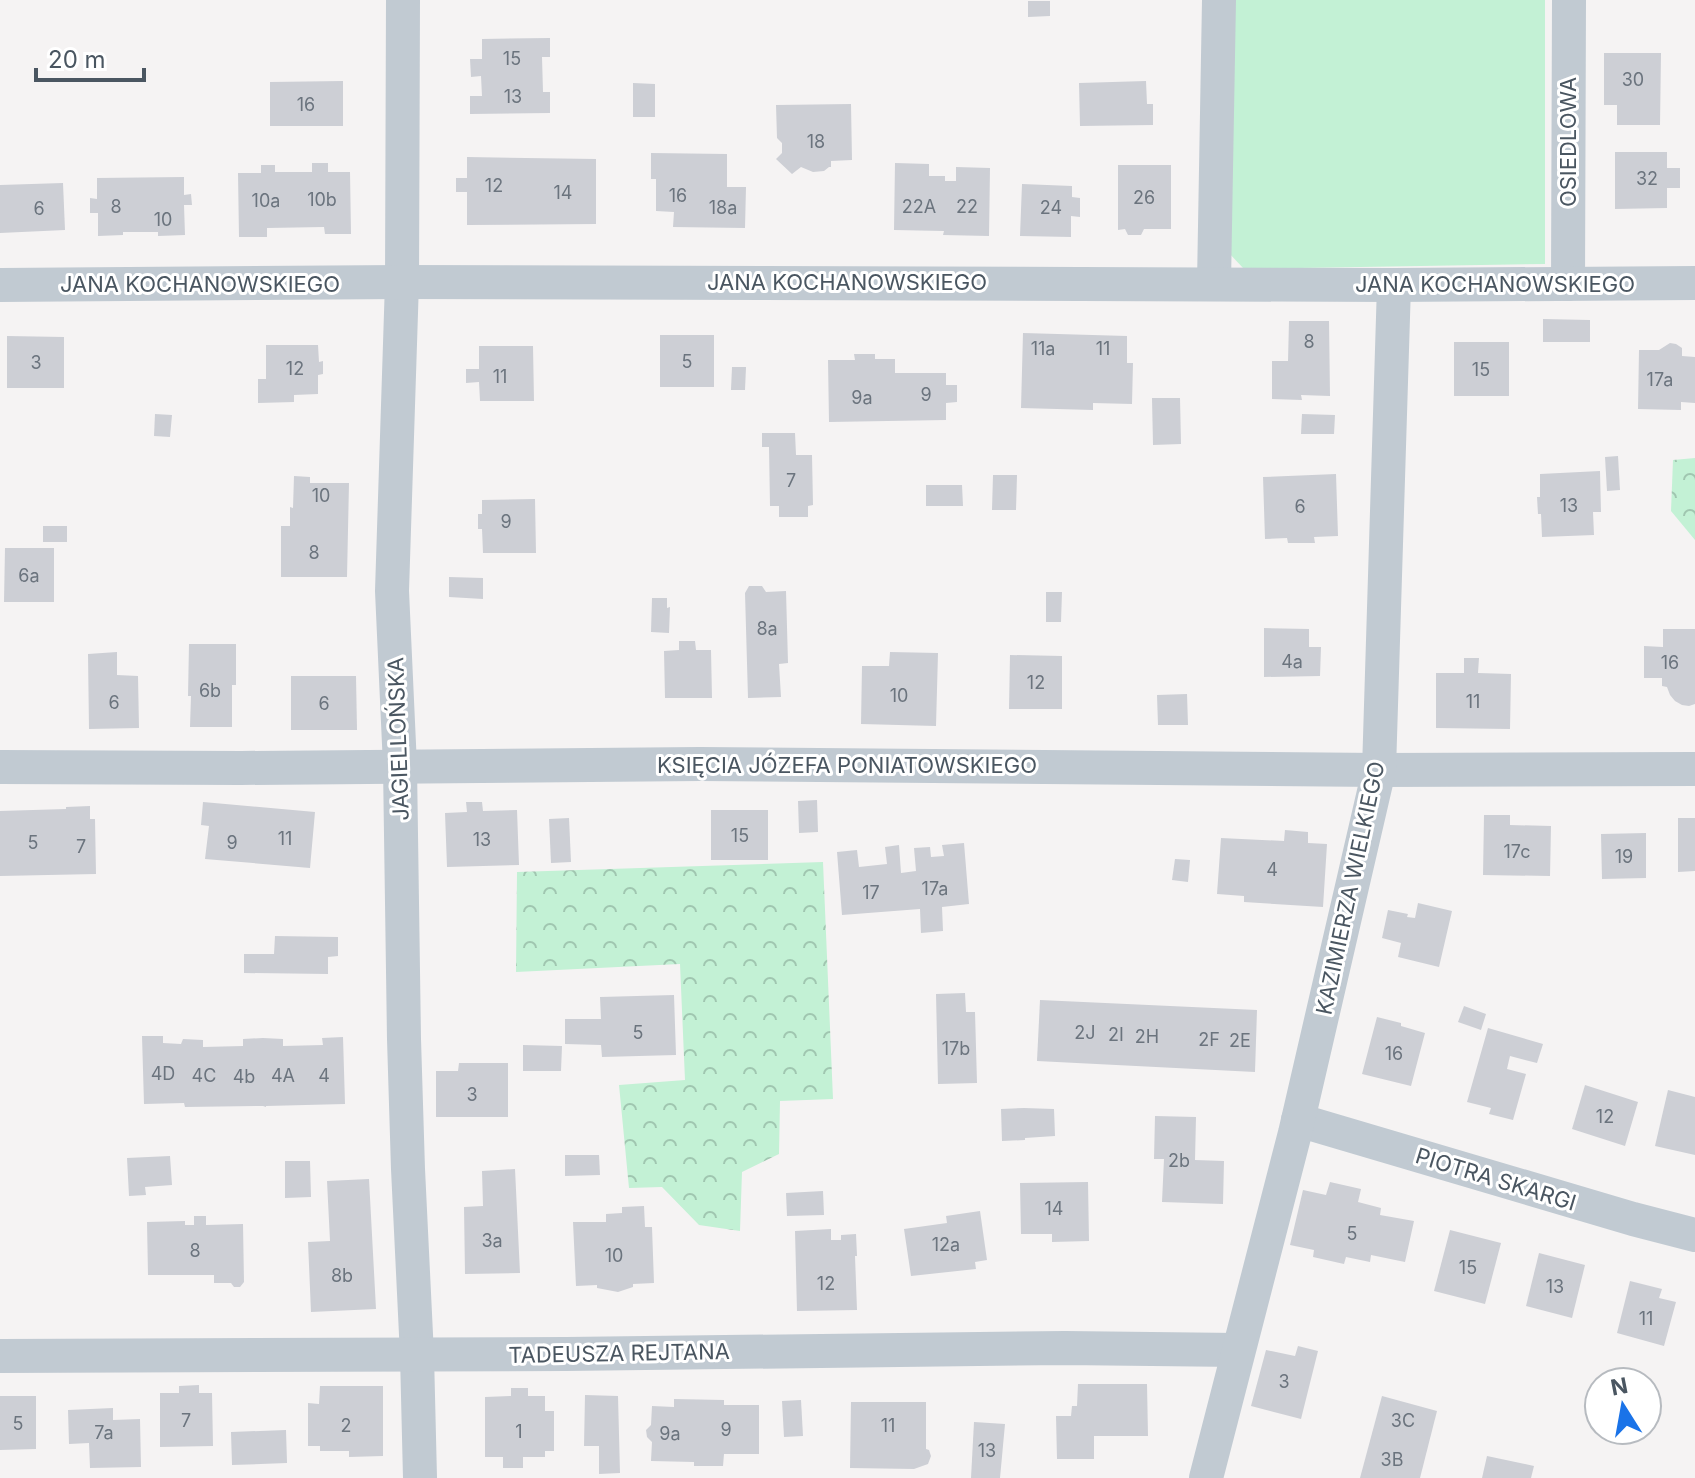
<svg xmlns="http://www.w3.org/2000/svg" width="1695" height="1478" font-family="Inter,sans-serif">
<defs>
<pattern id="forest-crowns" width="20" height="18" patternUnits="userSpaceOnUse" patternTransform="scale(2)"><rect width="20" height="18" fill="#c3f1d5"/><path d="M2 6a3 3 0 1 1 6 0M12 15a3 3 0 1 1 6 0" fill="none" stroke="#a0c6b0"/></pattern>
</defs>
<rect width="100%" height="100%" fill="#f5f3f3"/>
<path fill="#c3f1d5" d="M1232,0H1545V264L1244,269L1228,252Z"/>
<g fill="url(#forest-crowns)">
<path d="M1695,458V540L1671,511L1673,460Z"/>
<path d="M823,862L833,1099L780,1101L779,1154L742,1172L740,1231L699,1225L662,1187L629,1188L619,1085L685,1080L680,964L516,972L517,872Z"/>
</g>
<g fill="#cdcfd5">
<path d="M1028,1H1050V16L1028,17Z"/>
<path d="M550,38V57H542L543,92H550V113L470,114V96H482L481,76L471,77L470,59H482V39Z"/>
<path d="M1604,53H1661L1660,125H1617V105H1604Z"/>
<path d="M343,81V126H270V82Z"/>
<path d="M1146,81L1147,104H1153V125L1080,126L1079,83Z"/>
<path d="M633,83L655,84V117H633Z"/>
<path d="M851,104L852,160L831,161V167H829L824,171L813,172L801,167L792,174L776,159L782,153V143L777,138L776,105Z"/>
<path d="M1615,152H1667V168H1680V188H1667V208L1615,209Z"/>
<path d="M651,153L727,154V187H746L745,228L673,227L674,212L656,211V179H651Z"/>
<path d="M467,157L596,159V224L467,225V192H456V178H467Z"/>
<path d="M312,163H328V172H350L351,234H325L324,227L267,228V237H239L238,173H261V165H275V172H312Z"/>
<path d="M895,163L929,164V176H945V181H956V167L990,168L989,236L943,235L944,231L894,230Z"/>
<path d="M1118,165H1171V229H1144L1141,235H1128L1125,229L1118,230Z"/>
<path d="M184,177V195L191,194L192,205H184L185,235L158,236V232H123V235L98,236V213H90V198L97,199V178Z"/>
<path d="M63,183L65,230L0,233V185Z"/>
<path d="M1022,184L1072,186V197L1080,198V217L1071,216V237L1020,236Z"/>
<path d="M1543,319L1590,320V342H1543Z"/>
<path d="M1289,321H1329L1330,396L1301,395L1302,400L1272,399V361H1288Z"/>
<path d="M1023,333L1127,336V363H1133L1132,404L1093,403V410L1021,408Z"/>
<rect x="660" y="335" width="54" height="52"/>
<path d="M7,336L64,337V388H7Z"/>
<rect x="1454" y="342" width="55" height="54"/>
<path d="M1670,343L1676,344L1682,348V356L1695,357V403L1681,402V410L1638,409L1639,350H1659Z"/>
<path d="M266,345H318L319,362L323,361V374L318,375V394L294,395V402L258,403V379H266Z"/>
<path d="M479,346H533L534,401H480L479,382L466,383V369H479Z"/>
<path d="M854,354H875V359H895V373H946V385H957V402L946,403V420L829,422L828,360H855Z"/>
<path d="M732,367H746L745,390H731Z"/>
<path d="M1152,398H1180L1181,444L1153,445Z"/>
<path d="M155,414L172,415L170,437L154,436Z"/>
<path d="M1302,414L1335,415L1334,434H1301Z"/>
<path d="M762,433H795L796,455H812L813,505L808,506V517H779V506H770L769,447H762Z"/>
<path d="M1618,456L1620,490L1607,491L1605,457Z"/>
<path d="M1600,471L1601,512H1593L1594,535L1542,537L1541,514H1538L1537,497H1540V474Z"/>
<path d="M1336,474L1338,536L1314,537L1315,543H1288L1287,538L1265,539L1263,477Z"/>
<path d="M993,475H1017L1016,510H992Z"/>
<path d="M294,476L310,477V483H349L347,577H281V526H290V507L293,508Z"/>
<path d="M926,485H962L963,506H926Z"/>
<path d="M535,499L536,553H483L482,529H478V514H482V500Z"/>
<rect x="43" y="526" width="24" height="16"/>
<path d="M5,548H54V602H4Z"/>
<path d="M449,577L483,578V599L449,597Z"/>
<path d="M749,586H762L766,592L786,591L788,663L779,664L781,697L748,698L745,593Z"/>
<path d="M1046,592H1062L1061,622H1046Z"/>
<path d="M652,598H667V608L670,607L669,633L651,632Z"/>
<path d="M1264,628L1309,629V647H1321L1320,676L1264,677Z"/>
<path d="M1663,629H1695V704L1689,706L1682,705L1675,701L1670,695L1667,687L1662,686V678H1644V646L1663,647Z"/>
<path d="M679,641H695L696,650H711L712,698H665L664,651L679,650Z"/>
<path d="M189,644H236V685H232V727H190L191,696H188Z"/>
<path d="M117,652V675L138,676L139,728L89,729L88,654Z"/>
<path d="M890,652L938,653L936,726L861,724L862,666H889Z"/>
<path d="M1010,655L1062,656V709H1009Z"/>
<path d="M1464,658H1479L1478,673L1511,674L1510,729L1436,728V673H1464Z"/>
<path d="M291,676H356L357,730H291Z"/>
<path d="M1187,694L1188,725H1158L1157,695Z"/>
<path d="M817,800L818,832L799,833L798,801Z"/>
<path d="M203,802L315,812L310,868L205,859L209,826L201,825Z"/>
<path d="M466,802H482L483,811L517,810L519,865L447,867L445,813L467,812Z"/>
<path d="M90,806V819H95L96,874L0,876V811L66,809V807Z"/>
<rect x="711" y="810" width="57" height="50"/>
<path d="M1484,815H1510V825L1551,826L1550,876L1483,875Z"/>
<path d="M569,818L571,862L551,863L549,819Z"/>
<path d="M1678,818H1695V871L1678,872Z"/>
<path d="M1285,830L1308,832V843L1327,844L1323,907L1244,902V896L1217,894L1221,838L1284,841Z"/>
<path d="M1646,833V878L1602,879L1601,834Z"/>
<path d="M964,843L969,904L942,907L943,931L921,933L920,909L842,915L837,852L857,850L859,867L887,864L885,847L899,845L901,873L916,871L914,848L930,847L931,857L944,856L942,845Z"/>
<path d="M1175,859L1190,860L1188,882L1172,880Z"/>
<path d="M1418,903L1452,911L1439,967L1398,957L1401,943L1382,938L1388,910L1408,914L1407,917L1415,918Z"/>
<path d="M275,936L338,937V956L328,957V974L244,973V954H274Z"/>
<path d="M965,993L966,1012H975L977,1083L938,1084L936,994Z"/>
<path d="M674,995L676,1055L602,1057L601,1045L565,1044V1019H601L600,997Z"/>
<path d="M1040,1000L1257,1010L1255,1072L1037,1061Z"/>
<path d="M1464,1006L1486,1014L1481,1030L1458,1022Z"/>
<path d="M1377,1017L1401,1023V1026L1425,1033L1411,1086L1362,1074Z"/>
<path d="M1488,1028L1543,1044L1537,1063L1510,1056L1507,1069L1526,1074L1513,1120L1489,1114L1491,1108L1467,1102Z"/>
<path d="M142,1036H163V1043L181,1044L183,1039L203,1040V1047L243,1046V1039L263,1038L283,1039V1046L323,1045L322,1038L343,1037L345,1104L266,1106V1107L263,1106L185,1107L184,1103L144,1104Z"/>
<path d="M523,1045L562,1046L561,1071H523Z"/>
<path d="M459,1063H508V1117H436V1071H458Z"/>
<path d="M1585,1085L1638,1102L1625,1146L1572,1129Z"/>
<path d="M1668,1090L1695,1097V1155L1655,1146Z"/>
<path d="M1024,1108L1054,1109L1055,1136L1025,1138V1140L1002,1141L1001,1109Z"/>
<path d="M1155,1116L1196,1117L1195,1160L1224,1161L1223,1204L1162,1202L1164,1159H1154Z"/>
<path d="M565,1155H599L600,1175L565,1176Z"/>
<path d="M170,1156L172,1185L145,1187L146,1195L129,1196L127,1158Z"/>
<path d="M285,1161H310L311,1197L285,1198Z"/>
<path d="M515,1169L520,1273L465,1274L464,1207L483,1206L482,1171Z"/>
<path d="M369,1179L376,1309L311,1312L308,1242L330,1241L327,1181Z"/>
<path d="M1088,1182L1089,1241L1052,1242V1234H1021L1020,1183Z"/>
<path d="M1330,1182L1361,1189L1358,1202L1381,1208L1380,1215L1414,1221L1405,1262L1371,1255L1370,1262L1346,1257L1344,1264L1313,1257L1314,1250L1290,1245L1303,1190L1326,1195Z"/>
<path d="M823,1191L824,1215L787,1216L786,1193Z"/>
<path d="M644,1206L645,1227H652L654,1283L633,1284V1287L618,1292L597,1288V1285L576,1286L573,1222H606V1214L622,1213V1207Z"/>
<path d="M980,1211L987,1260L975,1262L976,1269L911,1276L904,1229L947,1223L946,1216Z"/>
<path d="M194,1216H206V1225L243,1224L244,1282L240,1287H234L231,1283H214V1275H148L147,1222L185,1221V1225H194Z"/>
<path d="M831,1229V1240H841V1235L856,1234L857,1256H855L857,1310L797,1311L795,1231Z"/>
<path d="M1450,1230L1501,1243L1485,1304L1434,1291Z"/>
<path d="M1539,1253L1585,1265L1572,1318L1526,1306Z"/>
<path d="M1630,1281L1662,1289L1659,1298L1676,1302L1664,1346L1617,1333Z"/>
<path d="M1298,1346L1318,1351L1301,1419L1251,1406L1266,1350L1295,1356Z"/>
<path d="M1078,1384H1147L1148,1436H1094V1459H1057L1056,1416H1071L1072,1406H1077Z"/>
<path d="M199,1385V1393H212L213,1446L160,1447V1393H179V1386Z"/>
<path d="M320,1386H383V1456L349,1457V1451H320V1446H308V1403L319,1404Z"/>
<path d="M511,1388H528V1396H545V1411H554V1451H545V1457H523V1468H503V1457H485V1397L511,1396Z"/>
<path d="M585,1395L618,1396L620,1473L599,1474V1446H584Z"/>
<path d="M0,1396H36V1449L0,1450Z"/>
<path d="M1382,1396L1437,1411L1420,1478H1360Z"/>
<path d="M674,1399L724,1400V1405H759V1454H724L723,1466H694V1462L651,1461L652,1442L647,1437L646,1430L651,1425L652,1406L674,1407Z"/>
<path d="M801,1400L803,1436L784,1437L782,1401Z"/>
<path d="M851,1402H926V1449L929,1450L931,1456L928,1464L914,1469L850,1468Z"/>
<path d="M113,1408V1420L140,1419L141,1467L90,1468L89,1443L69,1444L68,1410Z"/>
<path d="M974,1422L1005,1424L1000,1478H971Z"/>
<path d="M286,1430L287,1463L232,1465L231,1432Z"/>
<path d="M1487,1456L1534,1466L1531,1478H1482Z"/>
</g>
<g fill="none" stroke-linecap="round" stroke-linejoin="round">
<g stroke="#c1cad2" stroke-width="34">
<path d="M403,0L402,282L392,591L400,766L404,1039L408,1169L417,1355L420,1478"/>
<path d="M1214,283L1219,0"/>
<path d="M1568,284L1569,0"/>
<path d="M0,285L402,282L1394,285L1695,283"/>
<path d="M0,767L241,768L700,764L1379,770L1695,769"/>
<path d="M1298,1120L1633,1219L1695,1235"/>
<path d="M0,1356L566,1354L1065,1348L1238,1350"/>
<path d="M1206,1478L1295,1133L1379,770L1394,285"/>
</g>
</g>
<g text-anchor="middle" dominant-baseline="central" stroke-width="6" stroke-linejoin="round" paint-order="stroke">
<g font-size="18" fill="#6b747e">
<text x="512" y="58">15</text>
<text x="1633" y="79">30</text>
<text x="513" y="96">13</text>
<text x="306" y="104">16</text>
<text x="816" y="141">18</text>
<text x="1647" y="178">32</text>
<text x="494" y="185">12</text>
<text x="563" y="192">14</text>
<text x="678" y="195">16</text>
<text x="1144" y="197">26</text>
<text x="322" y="199">10b</text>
<text x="266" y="200">10a</text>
<text x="116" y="206">8</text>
<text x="919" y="206">22A</text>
<text x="967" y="206">22</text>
<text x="723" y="207">18a</text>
<text x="1051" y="207">24</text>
<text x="39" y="208">6</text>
<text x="163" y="219">10</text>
<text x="1309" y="341">8</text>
<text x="1043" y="348">11a</text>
<text x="1103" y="348">11</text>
<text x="687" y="361">5</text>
<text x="36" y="362">3</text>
<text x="295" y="368">12</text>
<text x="1481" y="369">15</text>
<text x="500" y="376">11</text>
<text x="1660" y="379">17a</text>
<text x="926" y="394">9</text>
<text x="862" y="397">9a</text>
<text x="791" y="480">7</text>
<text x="321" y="495">10</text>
<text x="1569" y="505">13</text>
<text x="1300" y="506">6</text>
<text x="506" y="521">9</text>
<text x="314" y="552">8</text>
<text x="29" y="575">6a</text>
<text x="767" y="628">8a</text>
<text x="1292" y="661">4a</text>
<text x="1670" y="662">16</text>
<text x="1036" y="682">12</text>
<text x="210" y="690">6b</text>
<text x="899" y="695">10</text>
<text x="1473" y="701">11</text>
<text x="114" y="702">6</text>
<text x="324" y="703">6</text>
<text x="740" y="835">15</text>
<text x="285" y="838">11</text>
<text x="482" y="839">13</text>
<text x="33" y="842">5</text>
<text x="232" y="842">9</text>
<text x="81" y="846">7</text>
<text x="1517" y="851">17c</text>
<text x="1624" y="856">19</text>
<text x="1272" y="869">4</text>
<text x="935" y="888">17a</text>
<text x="871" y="892">17</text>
<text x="638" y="1032">5</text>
<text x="1085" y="1032">2J</text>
<text x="1116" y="1034">2I</text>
<text x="1147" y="1036">2H</text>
<text x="1209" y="1039">2F</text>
<text x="1240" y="1040">2E</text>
<text x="956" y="1048">17b</text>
<text x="1394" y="1053">16</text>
<text x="163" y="1073">4D</text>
<text x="204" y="1075">4C</text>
<text x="283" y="1075">4A</text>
<text x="324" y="1075">4</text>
<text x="244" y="1076">4b</text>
<text x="472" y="1094">3</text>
<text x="1605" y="1116">12</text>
<text x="1179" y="1160">2b</text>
<text x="1054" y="1208">14</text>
<text x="1352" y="1233">5</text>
<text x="492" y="1240">3a</text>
<text x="946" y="1244">12a</text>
<text x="195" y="1250">8</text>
<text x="614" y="1255">10</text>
<text x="1468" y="1267">15</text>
<text x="342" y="1275">8b</text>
<text x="826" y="1283">12</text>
<text x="1555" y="1286">13</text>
<text x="1646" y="1318">11</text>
<text x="1284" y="1381">3</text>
<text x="186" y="1420">7</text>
<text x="1403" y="1420">3C</text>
<text x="18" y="1423">5</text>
<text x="346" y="1425">2</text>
<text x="888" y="1425">11</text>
<text x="726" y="1429">9</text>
<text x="519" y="1431">1</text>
<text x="104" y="1432">7a</text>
<text x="670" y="1433">9a</text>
<text x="987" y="1450">13</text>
<text x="1392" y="1459">3B</text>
</g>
<g font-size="22" fill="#4a5661" stroke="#fff">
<text transform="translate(1568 142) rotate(-90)">OSIEDLOWA</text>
<text x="847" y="282">JANA KOCHANOWSKIEGO</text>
<text x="200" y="284">JANA KOCHANOWSKIEGO</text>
<text x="1495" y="284">JANA KOCHANOWSKIEGO</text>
<text transform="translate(398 739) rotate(-92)">JAGIELLOŃSKA</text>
<text x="847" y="765">KSIĘCIA JÓZEFA PONIATOWSKIEGO</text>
<text transform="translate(1350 888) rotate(-78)">KAZIMIERZA WIELKIEGO</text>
<text transform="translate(1496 1179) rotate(17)">PIOTRA SKARGI</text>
<text transform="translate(619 1353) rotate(-1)">TADEUSZA REJTANA</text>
</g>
</g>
<g transform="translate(1623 1406) rotate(349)"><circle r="38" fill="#ffffff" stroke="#b7bbc0" stroke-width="2"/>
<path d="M0-6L14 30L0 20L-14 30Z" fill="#1a73e8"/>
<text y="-12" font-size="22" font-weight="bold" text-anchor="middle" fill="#4a5661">N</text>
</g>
<path d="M36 68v12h108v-12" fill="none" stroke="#4a5661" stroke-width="4"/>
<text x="48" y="68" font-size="24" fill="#4a5661" stroke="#ffffff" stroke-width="6" paint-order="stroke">20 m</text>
</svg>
